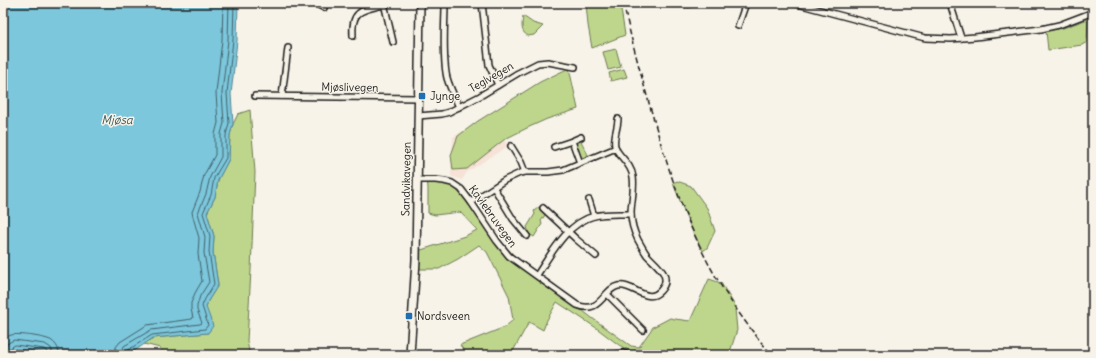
<svg xmlns="http://www.w3.org/2000/svg" width="1096" height="358" font-family="Delius,sans-serif">
<rect width="100%" height="100%" fill="#f7f3e8"/>
<filter id="ink" filterUnits="userSpaceOnUse"><feTurbulence type="fractalNoise" baseFrequency=".025" numOctaves="2"/><feDisplacementMap in="SourceGraphic" scale="8" xChannelSelector="R" yChannelSelector="G"/><feConvolveMatrix kernelMatrix="1 2 1 2 8 2 1 2 1" color-interpolation-filters="sRGB"/></filter>
<g filter="url(#ink)">
<path fill="#f6e2d6" d="M489,116L508,146L467,172L462,180L451,176L453,137Z"/>
<g fill="#bed68c" stroke="#6d7954">
<path d="M586,3H620L625,35L592,48L588,25Z"/>
<path d="M523,16L533,23L543,26L534,35L528,36C520,31 522,25 523,16Z"/>
<path d="M1088,19L1087,42L1082,45L1048,50L1046,31L1063,28Z"/>
<path d="M616,49L621,67L608,70L603,52Z"/>
<path d="M569,68L578,109L547,119L527,128L505,139L467,169L453,170L451,155L458,136L478,121L540,82Z"/>
<path d="M624,69L627,77L611,81L609,73Z"/>
<path d="M250,110L255,172L251,270L247,341L249,351L257,355H162L160,348L144,344L153,338L208,333L206,307L208,301L218,285L213,252L214,236L207,213L215,197L218,180L229,159L230,135L233,124L238,114Z"/>
<path d="M580,139L589,157L583,159H581L575,145L576,141Z"/>
<path d="M427,178L448,181L468,202L483,221L516,258L592,318L631,346L639,347L653,327L670,318L675,319L690,321L709,279L721,283L735,306L737,307L735,309L737,330L729,355H638L619,345L595,327L557,302L547,320L543,330L529,322L512,353V355H467L460,345L505,327L513,320L509,296L487,252L479,245L458,259L439,269H416L418,251L465,236L477,230L460,212L435,215L428,213V188Z"/>
<path d="M677,181L691,186L707,208L715,231L707,248L703,251L690,226L673,183Z"/>
<path d="M539,207L544,212L545,215L541,221L542,224L534,237L529,234L527,227L535,214L534,211Z"/>
<path d="M15,349L49,354L51,355H7Z"/>
</g>
<path fill="#7cc7dc" stroke="#56838f" d="M3,3H238L237,41L231,94L233,124L230,135L229,159L218,180L215,197L207,213L214,236L213,252L218,285L208,301L206,307L213,326L208,333L153,338L133,352L123,355H51L49,354L15,349L7,355H3Z"/>
<g fill="none" stroke-linecap="round" stroke-linejoin="round">
<g stroke="#426069" stroke-width="1">
<path d="M3,339C6,338 8,336 11,335C17,333 47,337 52,341C57,345 59,349 59,355"/>
<path d="M3,347L10,342L14,340L45,344L51,348L53,355"/>
<path d="M5,355L7,350L15,345L44,349L47,352L48,355"/>
<path d="M115,355L116,347L120,342L147,325L192,319L193,318L191,309V303L195,293L202,281L198,254L199,238L193,217L192,212L200,192L204,175L215,155V134L218,123L216,93L222,40L223,3"/>
<path d="M121,355L122,350L124,346L151,330L200,324L202,323L197,310V306L200,296L209,282L204,253L205,237L198,213L206,194L210,177L221,157V134L224,123L222,93L228,40L229,3"/>
<path d="M126,355L128,350L152,335L205,329L208,325L202,306L205,299L214,284L209,252L210,236L203,213L211,195L214,178L226,158V135L229,123L227,93L233,40L234,3"/>
</g>
<defs>
<g id="street">
<path d="M315,3L324,8"/>
<path d="M384,3L393,42"/>
<path d="M445,3C445,25 442,57 447,78C450,88 455,98 459,107"/>
<path d="M482,3L489,65L498,85"/>
<path d="M681,3L689,4L692,3"/>
<path d="M794,3L925,38L951,39L975,37L1041,29L1059,25L1088,14H1093"/>
<path d="M950,3L961,38"/>
<path d="M1093,3V14"/>
<path d="M738,26L746,3"/>
<path d="M353,36C351,10 362,10 384,5"/>
<path d="M255,96L418,98"/>
<path d="M282,96L288,48"/>
<path d="M418,116L442,114L449,112L480,96L518,73L538,63L548,62L575,67"/>
<path d="M572,141L580,163"/>
<path d="M511,146L521,162L525,172"/>
<path d="M554,147L572,141L581,137"/>
<path d="M417,180H435L444,181L452,183L461,189L471,202L497,241L509,256L577,305C601,315 603,289 618,286C633,283 647,305 660,291C674,276 656,265 647,255C644,251 641,245 638,240C634,232 631,222 631,213C631,201 635,189 633,177C631,162 617,156 615,146C613,138 618,127 618,119"/>
<path d="M494,188L513,219L527,236"/>
<path d="M589,200L594,216"/>
<path d="M471,202L505,180L520,173L525,172H548L563,170L616,148"/>
<path d="M543,208L576,239L596,256"/>
<path d="M537,275C551,254 567,223 594,216C605,213 619,214 631,214"/>
<path d="M607,294L643,330"/>
<path d="M618,354L623,353L628,355"/>
</g>
<path id="secondary" d="M410,355L416,260L420,3"/>
</defs>
<use href="#street" stroke="#1c1c1c" stroke-width="8"/>
<use href="#secondary" stroke="#1c1c1c" stroke-width="10"/>
<use href="#street" stroke="#f7f3e8" stroke-width="5"/>
<use href="#secondary" stroke="#f7f3e8" stroke-width="7"/>
<path stroke="#1c1c1c" stroke-width="1.5" stroke-dasharray="6 3" stroke-linecap="butt" d="M623,3C634,51 647,97 661,144C673,183 687,221 705,257C723,292 746,325 772,355"/>
</g>
</g>
<g fill="#1f6fb2" stroke="#f7f3e8" stroke-width="1.5">
<rect x="418" y="92" width="8" height="8" rx="2"/>
<rect x="405" y="312" width="8" height="8" rx="2"/>
</g>
<g text-anchor="middle" dominant-baseline="central" stroke-width="3" stroke-linejoin="round" paint-order="stroke">
<g font-size="11" fill="#1c1c1c" stroke="#f7f3e8">
<text transform="translate(491 77) rotate(-30)">Teglvegen</text>
<text transform="translate(350 87) rotate(1)">Mjøslivegen</text>
<text transform="translate(406 179) rotate(-89)">Sandvikavegen</text>
<text transform="translate(493 216) rotate(54)">Kavlebruvegen</text>
</g>
<g font-size="11" fill="#1c1c1c" stroke="#f7f3e8" text-anchor="start">
<text x="430" y="96">Jynge</text>
<text x="417" y="316">Nordsveen</text>
</g>
<g font-size="12" font-style="italic" fill="#3e585f" stroke="#f7f3e8">
<text x="117" y="119">Mjøsa</text>
</g>
</g>
<rect width="1096" height="358" fill="none" stroke="#f7f3e8" stroke-width="16"/>
<rect x="8" y="8" width="1080" height="342" fill="none" stroke="#1c1c1c" stroke-width="1.5" filter="url(#ink)"/>
</svg>
